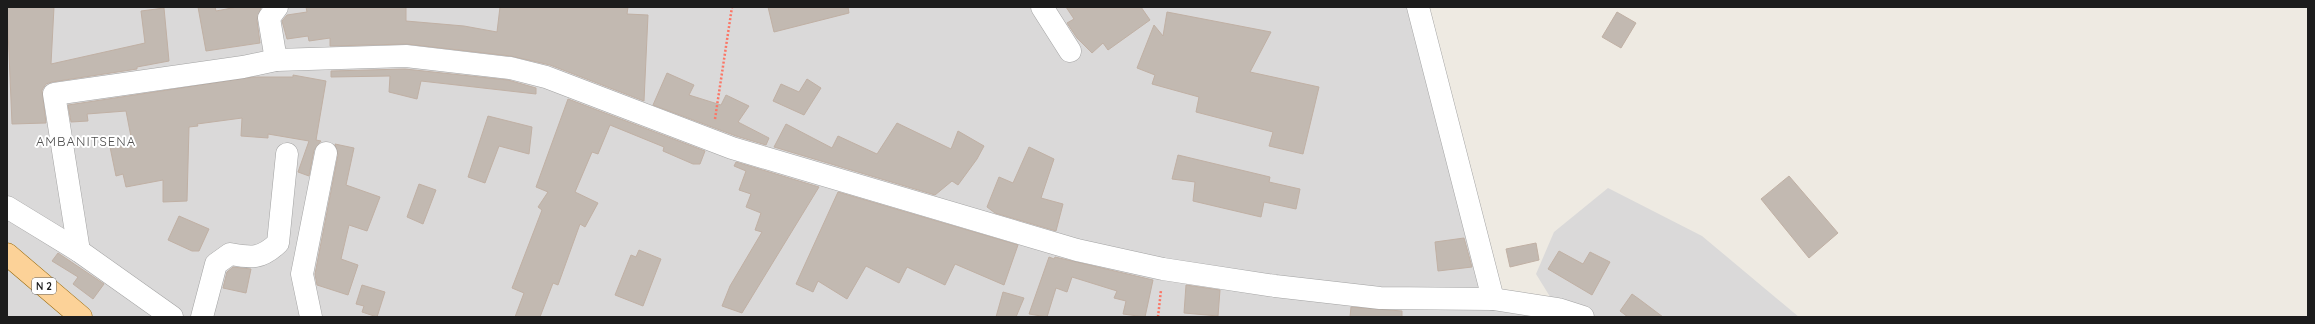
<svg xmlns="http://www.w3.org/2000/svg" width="2315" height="324" font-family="Quicksand,sans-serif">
<rect width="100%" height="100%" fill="#eeeae2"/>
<path fill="#dad9d9" d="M7,7H1418L1493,299L1557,308L1536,274L1554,232L1608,188L1702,236L1799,317H7Z"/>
<g fill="#c2b9b1" stroke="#c0b0a4">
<path d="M7,7H54L51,64L145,43L141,11L164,8L169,61L137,67V69L52,82L46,84L42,90L46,123L12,124Z"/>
<path d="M198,7H215L216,11L237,7H261L257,20L260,43L206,51Z"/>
<path d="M306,7H406V21L464,26L497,32L500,7H628L627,14L648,15L644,101L550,65L511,56L407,44L330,46V38L309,41L308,36L287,39L282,21L287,15L307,12Z"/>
<path d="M768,7H848L849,13L774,32Z"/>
<path d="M1066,7H1141L1150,20L1108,50L1103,43L1092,53L1077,38L1067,23L1074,19Z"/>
<path d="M1167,12L1271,32L1250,72L1319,87L1303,154L1269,146L1273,132L1196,112L1199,97L1152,84L1155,75L1137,68L1154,25L1163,36Z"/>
<path d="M1617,12L1636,23L1621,48L1602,37Z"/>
<path d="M405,69L508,80L536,88V94L421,81L417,99L389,92L390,76L331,77V71Z"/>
<path d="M667,73L694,85L689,95L721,105L726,95L749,106L738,122L769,138L766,145L736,136L653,105Z"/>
<path d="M293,75L326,81L316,140L321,141L314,150L309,176L298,172L309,141L268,134V138L241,136L242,118L197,124L198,126L189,127L187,201L163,202V180L126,187L123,174L116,176L110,147L132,142L126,111L87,114L88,121L71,122L68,105L254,77H293Z"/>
<path d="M807,79L821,88L804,115L773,101L781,84L799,92Z"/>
<path d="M568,99L705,151L700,164H693L663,151L664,147L610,125L598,154L592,152L575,192L598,203L585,227L580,224L558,285L553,283L540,317H515L524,293L512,288L542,210L538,207L548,192L536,187Z"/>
<path d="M488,116L532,127L529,154L499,146L485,183L468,177Z"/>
<path d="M897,123L951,149L958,131L984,146L977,159L958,185L952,181L935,195L774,147L786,124L832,148L838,136L877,154Z"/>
<path d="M335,144L354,148L346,185L380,197L367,231L349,225L341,259L358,265L348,295L317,285L315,274L338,155Z"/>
<path d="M1029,147L1054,159L1041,198L1063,204L1056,231L995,213L987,207L999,177L1013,183Z"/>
<path d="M1178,155L1270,177L1269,182L1300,189L1296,209L1264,202L1261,217L1193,201L1195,182L1172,179Z"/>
<path d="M736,162L819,187L742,313L722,306L730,286L762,232L755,230L761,213L746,207L751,194L739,190L746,171L734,166Z"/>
<path d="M1789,176L1838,233L1809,258L1761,199Z"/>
<path d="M419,184L436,190L423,224L407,217Z"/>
<path d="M838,192L1018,245L1004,285L955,264L945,285L907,267L899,283L866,266L847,299L818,281L813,292L796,284Z"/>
<path d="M179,216L209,229L199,251H192L168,240Z"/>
<path d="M1464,238L1472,267L1438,271L1435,242Z"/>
<path d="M1536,243L1539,260L1510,267L1506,249Z"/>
<path d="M639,250L661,259L643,306L615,295L631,255L636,257Z"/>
<path d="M1559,251L1583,264L1590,252L1610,262L1592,295L1548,269Z"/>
<path d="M58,253L104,284L93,299L73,284L78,277L52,261Z"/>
<path d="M1049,257L1054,259L1055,257L1153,280L1145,317L1123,314L1126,301L1114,298L1117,291L1072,277L1067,292L1056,288L1047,317L1029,314Z"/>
<path d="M233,267L251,269L246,293L223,288L227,272Z"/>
<path d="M362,285L385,292L377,317L362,312L364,306L356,304Z"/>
<path d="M1186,285L1220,290L1218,316L1184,313Z"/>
<path d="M1003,292L1024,298L1016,317H996Z"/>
<path d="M1632,294L1639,299L1663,317H1628L1620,311Z"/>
<path d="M1351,307L1402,311V317H1350Z"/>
</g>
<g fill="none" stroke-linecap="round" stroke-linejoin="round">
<defs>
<g id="minor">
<path d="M1042,7L1070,51"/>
<path d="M1418,7L1493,299"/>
<path d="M276,60L269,18L277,7"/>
<path d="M7,207L79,251L172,317"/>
<path d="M79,251L54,94L243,67L276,60L406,56L510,68L546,77L732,148L1077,250L1163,269L1275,286L1380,298L1493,299L1558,309L1583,317"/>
<path d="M202,317L216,264L230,254C252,258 261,259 278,243L287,154"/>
<path d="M311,317L302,274L326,153"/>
</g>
<path id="primary" d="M7,254L81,317"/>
</defs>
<use href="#minor" stroke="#a3a3a3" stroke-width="23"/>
<use href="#primary" stroke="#956400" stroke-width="23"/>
<g stroke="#fb7666" stroke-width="2.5" stroke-dasharray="2 2" stroke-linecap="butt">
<path d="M715,119L732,7"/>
<path d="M1158,317L1161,290"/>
</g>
<use href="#minor" stroke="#fff" stroke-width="22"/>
<use href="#primary" stroke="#fcd298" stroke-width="22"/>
</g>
<g text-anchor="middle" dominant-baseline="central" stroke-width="4" stroke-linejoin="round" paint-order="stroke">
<rect fill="#fff" stroke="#606060" stroke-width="1" x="32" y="278" width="24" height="16" rx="3"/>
<g font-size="10" font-weight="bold" fill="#1c1c1c">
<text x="44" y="286">N 2</text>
</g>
<g font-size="13" letter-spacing="1" fill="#4f4f4f" stroke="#fff">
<text x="86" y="141">AMBANITSENA</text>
</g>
</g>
<rect width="2315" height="324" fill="none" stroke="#1c1c1c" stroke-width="16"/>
</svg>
